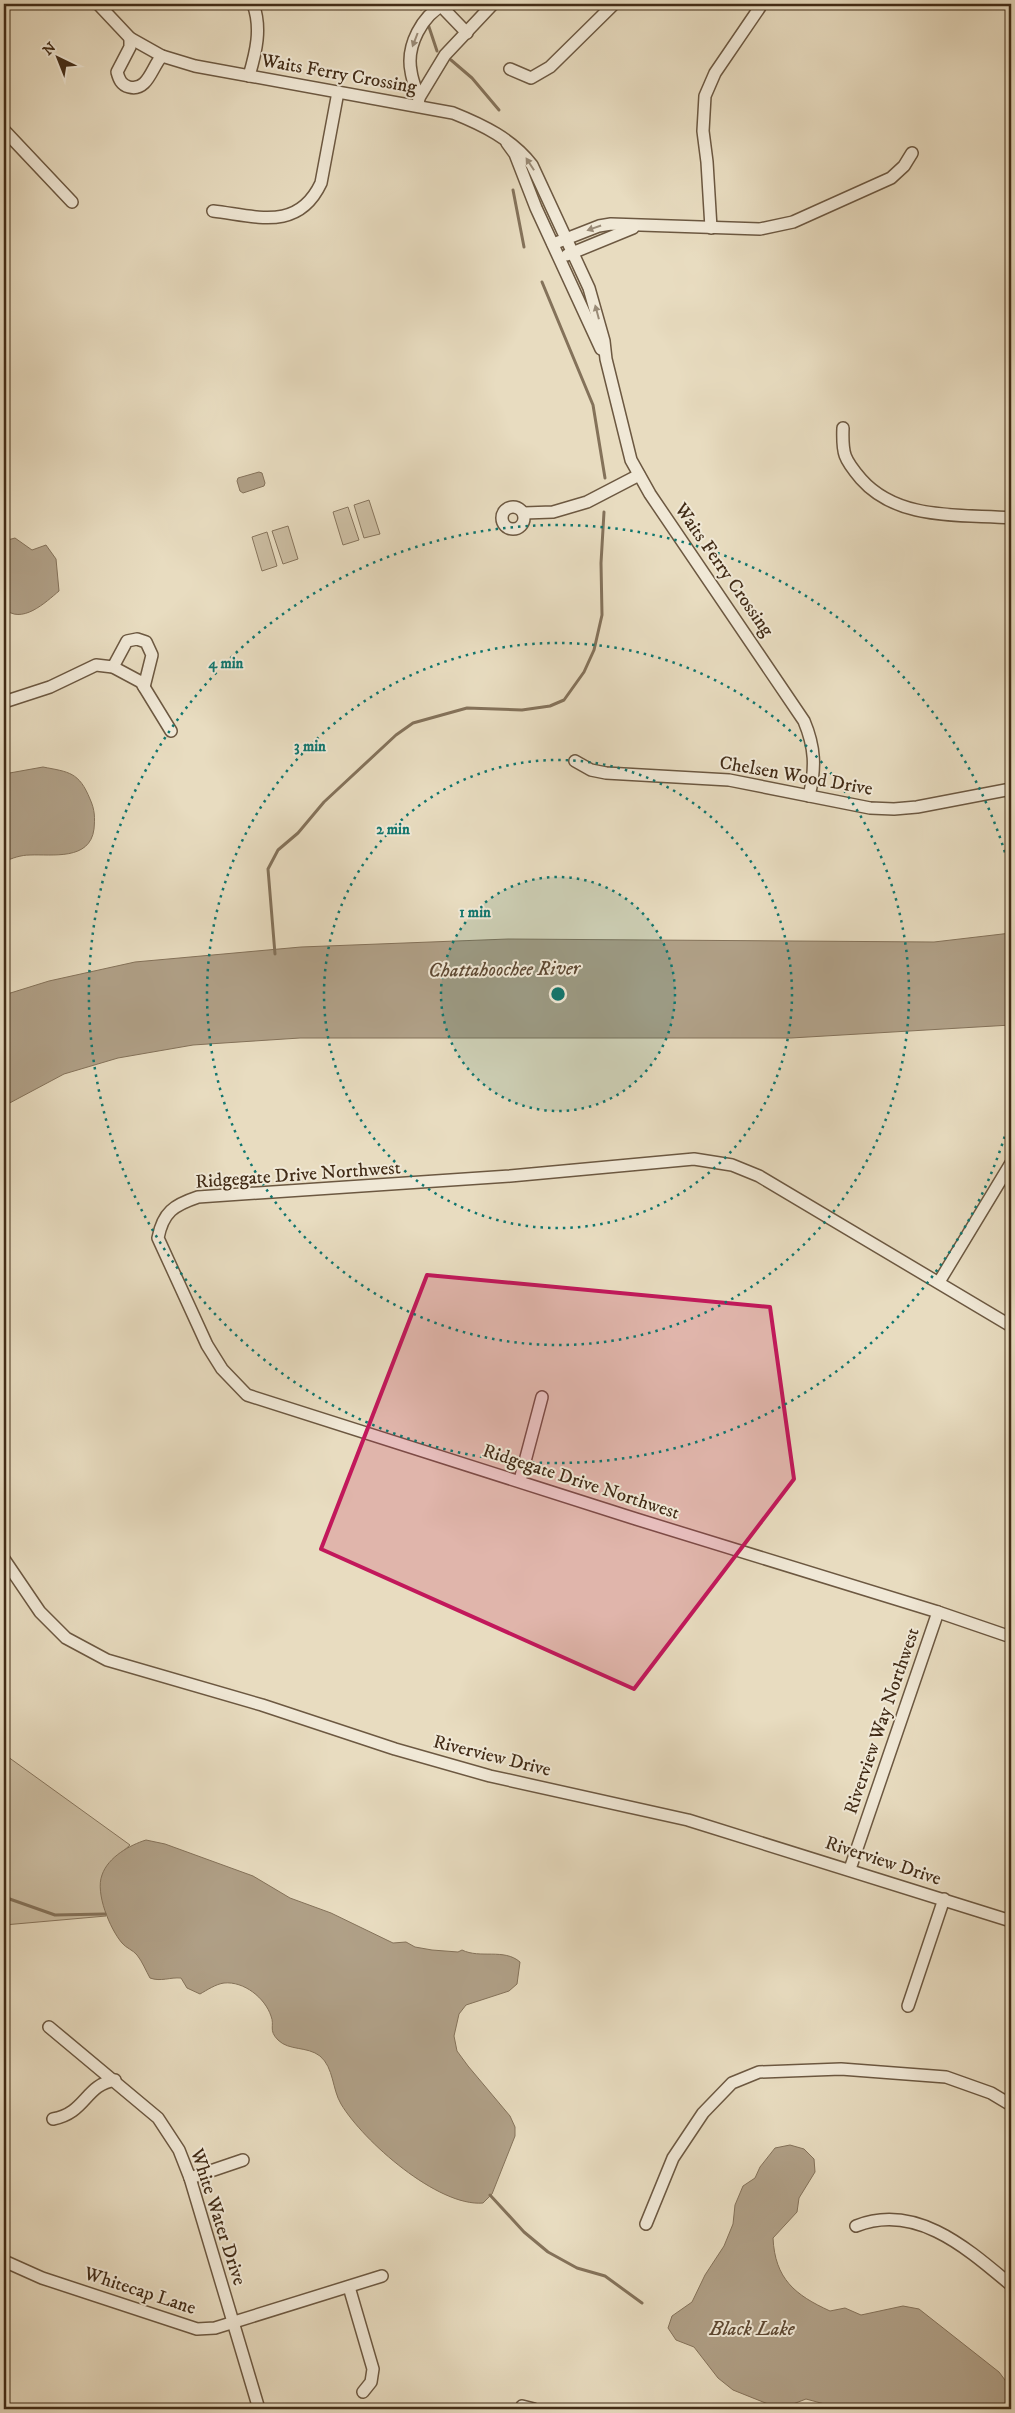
<svg xmlns="http://www.w3.org/2000/svg" width="1015" height="2413" font-family="'IM FELL DW Pica',serif">
<rect width="100%" height="100%" fill="#e8dcc0"/>
<filter id="stains"><feTurbulence type="fractalNoise" baseFrequency=".004" numOctaves="4"/><feColorMatrix values="0 0 0 0 .2 0 0 0 0 .09 0 0 0 0 .02 0 0 0 .5 -.17"/></filter>
<radialGradient id="worn" r=".72"><stop offset=".6" stop-color="#630" stop-opacity="0"/><stop offset="1" stop-color="#630" stop-opacity=".3"/></radialGradient>
<g fill="#ccbea3" stroke="#87755d">
<path d="M369,500L380,534L364,538L354,505Z"/>
<path d="M348,507L359,540L343,545L333,512Z"/>
<path d="M288,526L298,559L283,564L272,531Z"/>
<path d="M267,532L277,566L262,571L252,537Z"/>
<path d="M4,1754L130,1845L109,1864L106,1916L4,1925Z"/>
</g>
<g fill="#b0a087" stroke="#84725a">
<path d="M259,472L262,473L265,483L264,486L243,493L240,491L237,481L238,478Z"/>
<path d="M15,538L32,550L46,545L56,559L59,591C46,602 21,626 4,608V541Z"/>
<path d="M43,767C69,772 79,772 90,799C95,810 95,818 94,829C90,861 52,854 30,855C21,855 12,858 4,862V774Z"/>
<path d="M1011,933V1025L791,1038H300L193,1045L118,1058L64,1074L4,1106V995L49,981L135,962L301,947L508,939L934,942Z"/>
<path d="M146,1840L165,1844L253,1876L290,1898L331,1913L393,1943L406,1942L415,1947L432,1950L458,1952L462,1950C480,1959 504,1948 520,1962L517,1984L509,1991L466,2005L459,2014L454,2036L457,2051L468,2066L510,2116L515,2127V2136L492,2194L483,2203C438,2207 363,2141 341,2104C332,2089 334,2068 320,2056C307,2046 289,2051 278,2040C268,2030 275,2026 271,2016C265,1998 244,1981 224,1983C216,1984 207,1990 200,1994L187,1988L181,1978C170,1977 161,1982 150,1978C146,1971 142,1961 137,1955C133,1950 126,1948 122,1943C110,1929 95,1893 102,1875C108,1857 130,1845 146,1840Z"/>
<path d="M790,2145L804,2149L814,2159L815,2172L799,2198L797,2212L773,2238C775,2279 795,2295 830,2311L845,2308L861,2315L903,2306L919,2309L999,2372L1011,2388V2409H843L806,2399L788,2406L768,2404L733,2390L718,2378L694,2347L676,2340L668,2328L672,2316L692,2302L705,2275L724,2246L733,2224L735,2205L743,2186L755,2178L760,2167L775,2148Z"/>
</g>
<g fill="none" stroke-linecap="round" stroke-linejoin="round">
<g stroke="#84725a" stroke-width="3">
<path d="M419,4L421,9"/>
<path d="M428,24L437,51"/>
<path d="M451,60L472,78L499,110"/>
<path d="M513,190L524,247"/>
<path d="M542,282L593,405L605,478"/>
<path d="M275,954L268,869L278,850L298,833L324,802L396,735L413,723L467,708L522,710L550,706L564,700L584,672L594,650L602,615L601,563L604,512"/>
<path d="M4,1897L55,1915L105,1914"/>
<path d="M490,2195L524,2232L548,2252L577,2268L605,2276L642,2303"/>
</g>
<defs>
<g id="street">
<path d="M98,4L130,38L162,56L195,66L453,113C483,125 512,139 532,165L589,288L604,341L606,359L631,460L650,494L804,721C815,747 816,768 809,796"/>
<path d="M441,6L467,33"/>
<path d="M130,38V47L117,72C119,79 121,85 129,87C148,92 152,66 162,56"/>
<path d="M510,69L531,78L550,67L614,4"/>
<path d="M249,76C256,52 262,28 253,4"/>
<path d="M419,98C416,89 412,80 411,71C406,46 422,15 445,4"/>
<path d="M418,105L419,98L445,55L493,4"/>
<path d="M4,130L72,202"/>
<path d="M507,143L515,154L536,208L601,349"/>
<path d="M213,211C256,216 298,232 321,183L338,92"/>
<path d="M711,228L707,162L703,131L705,96L715,73L760,7"/>
<path d="M553,244L599,226L611,224L760,229L793,222L891,178L904,166L912,153"/>
<path d="M567,255L633,228"/>
<path d="M843,428C842,454 844,459 861,479C898,521 960,514 1011,518"/>
<circle cx="513" cy="518" r="11"/>
<path d="M524,513L553,512L587,502L639,475"/>
<path d="M113,667L127,641L137,639L146,642L152,655L144,687"/>
<path d="M4,702L50,687L96,665L113,667L141,682L171,731"/>
<path d="M575,761L591,770L606,773L729,780L870,808L894,809L917,807L1011,789"/>
<path d="M939,1282L1011,1163"/>
<path d="M1011,1326L759,1176L732,1165L694,1159L510,1176L198,1197C174,1205 163,1212 158,1238L207,1345L222,1369L247,1395L636,1519L938,1612L1011,1637"/>
<path d="M520,1480L542,1397"/>
<path d="M4,1559L40,1612L66,1638L107,1660L262,1705L395,1749L490,1776L688,1820L1011,1921"/>
<path d="M850,1869L938,1612"/>
<path d="M908,2006L944,1899"/>
<path d="M49,2027L158,2118L179,2150L190,2178L259,2409"/>
<path d="M53,2119C86,2113 85,2085 115,2080"/>
<path d="M190,2178L243,2160"/>
<path d="M646,2224L673,2158L703,2113L732,2083L759,2072L841,2069L946,2077L991,2093L1011,2105"/>
<path d="M856,2226C916,2202 968,2249 1011,2285"/>
<path d="M4,2261L42,2278L197,2329L215,2328L382,2276"/>
<path d="M349,2287L373,2369L371,2382L363,2392"/>
<path d="M522,2406L534,2409"/>
</g>
</defs>
<use href="#street" stroke="#6c5841" stroke-width="14"/>
<use href="#street" stroke="#f0e8d6" stroke-width="11"/>
</g>
<defs><path id="oneway-solid" d="M-6-.8H1V-3.2L6.5 0L1 3.2V.8H-6Z" transform="scale(1.25)"/></defs>
<g fill="#998a76">
<use href="#oneway-solid" transform="translate(415 40) rotate(111)"/>
<use href="#oneway-solid" transform="translate(530 164) rotate(-123)"/>
<use href="#oneway-solid" transform="translate(594 228) rotate(161)"/>
<use href="#oneway-solid" transform="translate(597 312) rotate(-105)"/>
</g>
<path fill="#c2185b" fill-opacity="0.2" stroke="#c2185b" stroke-width="4" stroke-linejoin="round" d="M427,1275L770,1307L794,1479L634,1689L321,1549Z"/>
<circle cx="558" cy="994" r="117" fill="#0f766e" fill-opacity=".12"/>
<g fill="none" stroke="#0f766e" stroke-width="2.5" stroke-dasharray="2.5 5">
<circle cx="558" cy="994" r="117"/>
<circle cx="558" cy="994" r="234"/>
<circle cx="558" cy="994" r="351"/>
<path d="M1011 1115A469 469 0 1 1 1011 873"/>
</g>
<g text-anchor="middle" dominant-baseline="central" stroke-width="4" stroke-linejoin="round" paint-order="stroke">
<g font-size="19" fill="#422c17" stroke="#f0e8d6">
<text transform="translate(339 74) rotate(10)">Waits Ferry Crossing</text>
<text transform="translate(724 570) rotate(55)">Waits Ferry Crossing</text>
<text transform="translate(796 776) rotate(10)">Chelsen Wood Drive</text>
<text transform="translate(298 1175) rotate(-4)">Ridgegate Drive Northwest</text>
<text transform="translate(581 1482) rotate(18)">Ridgegate Drive Northwest</text>
<text transform="translate(882 1721) rotate(-71)">Riverview Way Northwest</text>
<text transform="translate(492 1756) rotate(14)">Riverview Drive</text>
<text transform="translate(883 1861) rotate(18)">Riverview Drive</text>
<text transform="translate(218 2217) rotate(72)">White Water Drive</text>
<text transform="translate(140 2291) rotate(18)">Whitecap Lane</text>
</g>
<g font-size="20" font-style="italic" fill="#5e4933" stroke="#f0e8d6">
<text transform="translate(504 970) rotate(-1)">Chattahoochee River</text>
<text x="752" y="2329">Black Lake</text>
</g>
</g>
<circle cx="558" cy="994" r="8" fill="#0f766e" stroke="#f0e8d6" stroke-width="2.5"/>
<g font-size="15" text-anchor="middle" font-weight="bold" fill="#0f766e" stroke="#f0e8d6" stroke-width="4" stroke-linejoin="round" paint-order="stroke">
<text x="226" y="668">4 min</text>
<text x="310" y="751">3 min</text>
<text x="393" y="834">2 min</text>
<text x="475" y="917">1 min</text>
</g>
<rect width="1015" height="2413" fill="none" stroke="#e8dcc0" stroke-width="20"/>
<rect x="5" y="5" width="1005" height="2403" fill="none" stroke="#422c17" stroke-width="2.5"/>
<rect x="10" y="10" width="995" height="2393" fill="none" stroke="#422c17"/>
<g transform="translate(58 58) rotate(317)" stroke="#f0e8d6" stroke-width="4" paint-order="stroke">
<path d="M0-4L9 19L0 12L-9 19Z" fill="#422c17"/>
<text y="-8" font-size="14" font-weight="bold" text-anchor="middle" fill="#422c17">N</text>
</g>
<rect width="100%" height="100%" filter="url(#stains)"/>
<rect width="100%" height="100%" fill="url(#worn)"/>
</svg>
